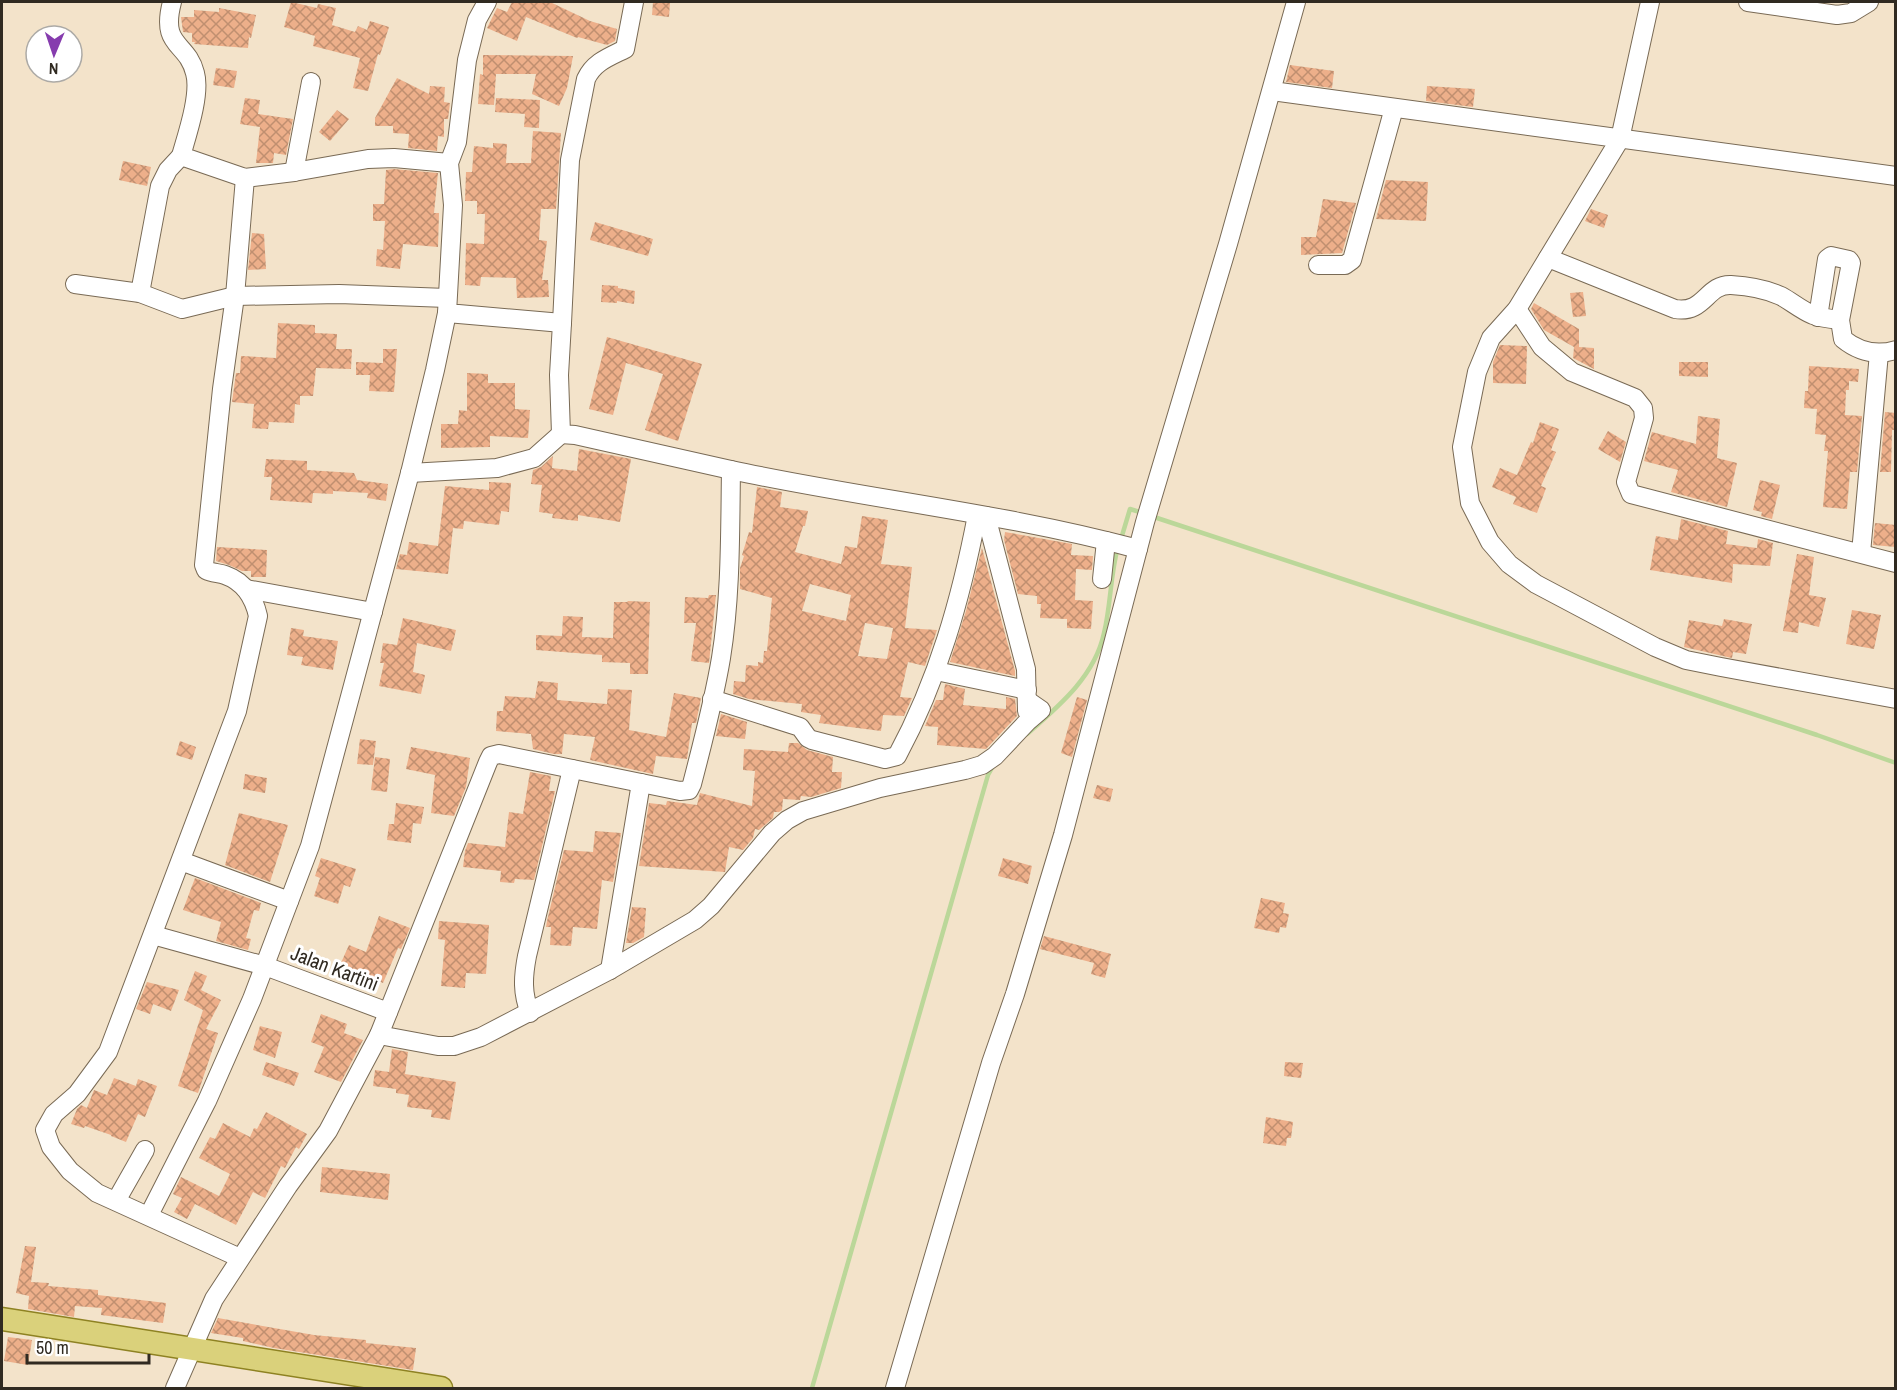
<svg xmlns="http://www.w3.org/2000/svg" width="1897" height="1390" font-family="'Archivo Narrow',sans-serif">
<defs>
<pattern id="building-cross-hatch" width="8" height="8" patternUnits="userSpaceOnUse" patternTransform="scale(1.5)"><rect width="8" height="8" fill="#edaf8a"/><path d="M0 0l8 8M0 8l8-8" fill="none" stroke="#c08f70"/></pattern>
</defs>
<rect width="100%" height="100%" fill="#f3e3ca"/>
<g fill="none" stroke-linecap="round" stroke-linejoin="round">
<g stroke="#bbd799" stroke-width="4.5">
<path d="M1151,516L1817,735L1896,763"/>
<path d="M1121,539L1130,509L1143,513"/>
<path d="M1027,734C1059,706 1095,676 1104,633C1111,605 1110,576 1118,547"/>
<path d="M812,1388L988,775L993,766"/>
</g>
</g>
<g fill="url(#building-cross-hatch)" fill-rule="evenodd">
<path d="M291,2L317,8L318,4L336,8L332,25L355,32L358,26L367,30L370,21L389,27L380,55L378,54L368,91L353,88L360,58L313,46L315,36L284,27Z"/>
<path d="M512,2H550L590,21L617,29L615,41L607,45L578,37L577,38L526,17L517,41L487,28L497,8L507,12Z"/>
<path d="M653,2L670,3L669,17L652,15Z"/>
<path d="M219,8L256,15L251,38L249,37L248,48L194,44L195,42H192V33L183,32L181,17H194V10L219,12Z"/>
<path d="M483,55L573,56L567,88L559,106L532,94L536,74H496L494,105L478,104L480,74L483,75Z"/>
<path d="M1290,65L1334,71L1332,88L1286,82Z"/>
<path d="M216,68L237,71L234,88L213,85Z"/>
<path d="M397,78L429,94L430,86L445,87L444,102L450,103L448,119H444V137L438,136L437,151L408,148L409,134L393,133V126H375V118Z"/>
<path d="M1427,86L1475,89L1473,107L1426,101Z"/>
<path d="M245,98L260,100L258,114L293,119L286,155L274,153L273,163H256L260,127L240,124Z"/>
<path d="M496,98L540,100L539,128L524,127L525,114L495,112Z"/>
<path d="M337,110L349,119L330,141L319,132Z"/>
<path d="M533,131L561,133L556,209H541L539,240L547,241L542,280H548L549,297L517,298L516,278L481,277L480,286L465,285L466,243L484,244L485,214H477V201H465L466,172H472L474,146L493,148V143L507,144L506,163H531Z"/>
<path d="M123,161L151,167L147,186L119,180Z"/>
<path d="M394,169L438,173L434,213H439L438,247L403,244L400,269L376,266L377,249L383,250L385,221H373V204H384L386,170Z"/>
<path d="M1386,180L1428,182L1426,221L1376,219Z"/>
<path d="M1323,199L1356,203L1342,253L1301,255V237H1316Z"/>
<path d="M1591,209L1608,215L1604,228L1585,221Z"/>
<path d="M595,222L653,239L648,256L590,240Z"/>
<path d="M252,233L264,234L266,269L248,270Z"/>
<path d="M602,285L618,286V288L635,291L634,304L617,301V303L601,302Z"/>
<path d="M1583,292L1586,316L1573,317L1570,293Z"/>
<path d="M1534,303L1579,329V347L1594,348V369L1573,358L1574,347L1544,330L1531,309Z"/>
<path d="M278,323L315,325V333L337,334L336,349H352L351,369L316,368L313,396H300V405L295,404L294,423L269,422L268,429L252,428L254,404L232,402L236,373H240L241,356L276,358Z"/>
<path d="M607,337L702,364L678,441L645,430L663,374L626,363L613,415L589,409Z"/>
<path d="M1500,345L1527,346L1526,384L1493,383V362Z"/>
<path d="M383,349H397L394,392L369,391L370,375H356V362L383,363Z"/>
<path d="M1679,362H1708V377L1679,376Z"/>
<path d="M1809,366L1859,369L1858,382L1849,381V390H1846L1845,415L1862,416L1857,472H1850L1847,509L1823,507L1828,451H1824L1826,435L1815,434L1817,409L1804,408L1805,391H1808Z"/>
<path d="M467,373L488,374V383H515V409L530,410L528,438L490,436V447L441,448V424H458L459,410L467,411Z"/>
<path d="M1885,412L1896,413V430H1892L1891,472H1880Z"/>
<path d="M1698,416L1720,419L1717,458L1737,463L1727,507L1671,492L1678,470L1644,461L1652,432L1696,444Z"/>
<path d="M1540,422L1559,429L1551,450L1556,452L1541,486L1546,488L1537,513L1513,504L1516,497L1492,487L1500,468L1517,475L1531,442L1533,443Z"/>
<path d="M1608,431L1626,442L1620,462L1598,449Z"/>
<path d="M579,449L631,459L620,522L578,515V521L552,518L553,514L539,512L542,485L531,484L533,470L541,467L553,456L552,468L577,471Z"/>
<path d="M266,459L307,461V470L354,473L357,480L388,484L386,501L367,498L368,493L333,491V494L313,493L312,503L270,500L272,477H264Z"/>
<path d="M1760,480L1780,485L1772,519L1761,516L1762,512L1753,510Z"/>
<path d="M489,482L511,483L509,512L501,511L499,525L464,521L463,529L453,528L448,574L396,569L400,554L407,555L409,542L438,546L445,486L489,490Z"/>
<path d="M757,487L782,492L780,507L808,511L805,526H803L795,552L841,564L845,546L857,548L862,516L888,520L881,564L912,567L905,628L937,630L925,666L908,662L900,697L912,698L904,716L883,715L881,731L819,723L821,715L801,712L802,704L749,699L733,694L734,681L745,682L746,665L758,666V662L763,663L764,651H767L772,598L740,589V568L744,556L742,555L749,532L752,533ZM810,584L851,595L846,621L802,611ZM865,623L893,628L887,659L858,656Z"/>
<path d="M1681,519L1728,531L1726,544L1757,548L1758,539L1773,543L1770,566L1733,564L1732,583L1650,570L1656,536L1678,540Z"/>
<path d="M1875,523L1896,525V547L1873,545Z"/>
<path d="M1005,532L1072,544L1071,555L1093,556L1092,570L1076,569L1075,600L1093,601L1091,629L1067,628V619L1040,618L1041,604H1037V596L1018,594L1004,540Z"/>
<path d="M217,547L267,550L266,577H251V571H242L229,565L216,561Z"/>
<path d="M982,548L1015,671V676L950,662L966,611Z"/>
<path d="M1797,554L1814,557L1809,595L1826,598L1819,627L1799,622L1798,633L1783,631Z"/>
<path d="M709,595H716L709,663L691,661L696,623H684L685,597L708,598Z"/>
<path d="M628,601L650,602L648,674H630V663L602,662V655L536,650V635L562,636L563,616L583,617L582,637L613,638L614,602H627Z"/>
<path d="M1852,610L1881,615L1874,649L1846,644Z"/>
<path d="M403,618L456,630L451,651L417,643L413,672L425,675L421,694L379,686L384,663H380L383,643L397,645Z"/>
<path d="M1724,619L1752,624L1746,654L1733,652L1732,658L1684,647L1689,620L1722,626Z"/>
<path d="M291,628L304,630L303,636L338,641L333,670L301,665L303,657L287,655Z"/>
<path d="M538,681L558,683L557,700L607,704L608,689L632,690L629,730L666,737L674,693L701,698L696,723H692L687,759L656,756L653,774L590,760L595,737L564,734L562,754H554L533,749L531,734L496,731L497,711H503L505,696L535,698Z"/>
<path d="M945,684L965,689L963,705L1006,709V697L1015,699L1017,716L986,749L937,745L938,727L925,726L936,700H943Z"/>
<path d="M1077,697L1087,700L1072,757L1061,753Z"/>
<path d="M721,714L747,722L745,739L716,736Z"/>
<path d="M360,739L376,741L373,765L357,764Z"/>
<path d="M180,741L196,747L192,760L176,755Z"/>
<path d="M789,743H798L807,750L833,757L832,772H842L841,788L811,797L801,796L800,800L783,799L782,810L779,812H774L773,818L759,830L755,829L753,838L743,850L729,847L725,872L639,866L649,803L666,805L667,801L697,805L700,793L752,806L755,771L743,770L744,749L788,752Z"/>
<path d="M411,747L470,758L466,787L454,816L431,813L435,775L406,769Z"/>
<path d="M375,757L390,759L387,792L371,790Z"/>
<path d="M530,772L551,776L549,791H555L534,880L515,879L514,883L500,882L501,871L463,867L465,851L468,843L505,847L509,812L523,814Z"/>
<path d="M245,774L267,778L265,793L243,789Z"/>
<path d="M1097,785L1113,789L1110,802L1093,798Z"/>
<path d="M396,803L424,807L421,824L413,823L411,843L387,840L389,824H394Z"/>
<path d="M239,813L288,825L270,882L225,865Z"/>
<path d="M595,831L621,833L613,882L602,880L597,929L573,927L571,946L550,945L551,927H546L547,921L564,850L593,852Z"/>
<path d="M321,858L356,869L350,887L344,885L338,904L314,896L320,878L315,876Z"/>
<path d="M1003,858L1032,866L1028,884L998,876Z"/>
<path d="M195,878L261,903L259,911L254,910L246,938L251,939L248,950L216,941L221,922L183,910Z"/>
<path d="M1261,898L1285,903L1283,913L1289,914L1286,928L1280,927L1279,933L1254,928Z"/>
<path d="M632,907L646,908L644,937L633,943H626Z"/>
<path d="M379,916L410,928L401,949L398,948L383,983L340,965L349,945L366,952Z"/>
<path d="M439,921L489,925L486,974L466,973L465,988L441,986L445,940L438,939Z"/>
<path d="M1044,936L1111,954L1105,978L1091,974L1094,963L1040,949Z"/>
<path d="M195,971L207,976L201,990L221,1000L206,1029L218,1033L198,1093L178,1086L203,1010L184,1000Z"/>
<path d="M147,982L179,990L171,1011L153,1004L150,1014L136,1009Z"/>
<path d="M321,1014L347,1024L344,1033L363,1040L341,1082L314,1072L324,1047L311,1042Z"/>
<path d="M260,1026L282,1032L275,1058L253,1050Z"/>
<path d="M392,1049L408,1052L405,1074L456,1082L450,1120L431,1117L432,1110L407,1107L409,1095L396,1093V1089L373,1086L375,1070L389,1072Z"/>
<path d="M266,1062L299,1073L294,1086L262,1075Z"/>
<path d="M1285,1062L1303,1063L1301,1078L1284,1076Z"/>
<path d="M114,1078L136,1086L138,1079L157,1086L145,1117L138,1114L126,1142L111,1136V1135L85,1126L84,1128L71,1124L77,1109L81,1105L87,1108L94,1090L107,1095Z"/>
<path d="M266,1112L307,1134L299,1149L296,1147L285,1168L281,1166L265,1198L253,1192L236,1225L195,1204L187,1219L174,1212L182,1198L173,1194L181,1177L219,1196L230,1174L199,1158L210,1137L215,1139L223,1123L250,1137L254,1128L257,1129Z"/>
<path d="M1266,1117L1293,1122L1291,1138H1287L1286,1146L1263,1143Z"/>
<path d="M322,1167L390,1174L388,1200L320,1192Z"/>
<path d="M25,1246L36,1247L31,1282L49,1283L48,1286L98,1290V1295L166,1303L163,1323L101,1315L102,1308L75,1306L74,1317L28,1309L29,1296L16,1293Z"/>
<path d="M218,1318L314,1335L366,1340V1343L416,1348L413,1370L274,1348L243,1341V1338L211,1333Z"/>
<path d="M8,1337L32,1340L28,1365L4,1361Z"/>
</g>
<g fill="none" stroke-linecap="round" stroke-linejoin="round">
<defs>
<g id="minor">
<path d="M172,2C160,48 187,41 195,73C201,94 187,135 181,156L245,178L294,172L368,159L394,158L449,163"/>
<path d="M1650,2L1620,139L1517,309L1491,338L1477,372L1462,447L1470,503L1490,542L1509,564L1536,584L1655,647L1686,660L1721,667L1896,699"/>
<path d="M1748,2L1837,15L1851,13L1869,2"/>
<path d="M1272,91L1896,176"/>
<path d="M294,172L311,82"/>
<path d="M1548,258L1675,309C1705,314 1706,284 1731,285C1748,286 1766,289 1781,296C1792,302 1801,310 1813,315C1821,318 1831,319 1840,320"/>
<path d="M1318,265H1345L1352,260L1394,108"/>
<path d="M75,284L140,293L182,309L235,296L339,294L447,298"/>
<path d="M140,293L160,186L168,170L181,156"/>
<path d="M1517,309L1542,347L1572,372L1635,398L1643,408L1644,418L1626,482L1631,494L1896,563"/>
<path d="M1818,317L1827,259L1831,256L1849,260L1851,263L1840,320L1843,339C1859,352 1876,356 1896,350"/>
<path d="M562,323L570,160L586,79C594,62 609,57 625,49L634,2"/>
<path d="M731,470C866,499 1005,513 1138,549"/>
<path d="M410,473L497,468L534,458L561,434"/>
<path d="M986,516L1026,669L1027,711"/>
<path d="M1861,553L1879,353"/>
<path d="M1102,579L1106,541"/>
<path d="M246,589L373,612"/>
<path d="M936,671L1027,690"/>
<path d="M712,699L800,727L808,738L812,740L885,759L897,756C938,680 961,599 977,515"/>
<path d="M181,861L289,901"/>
<path d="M153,935L265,966L388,1012"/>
<path d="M610,970L641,783"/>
<path d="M530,1013C522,993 523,977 527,956L572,769"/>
<path d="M379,1035L438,1046H454L481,1037L610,970L695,920L711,906L772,833L787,820L803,811L880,788L965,770L982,765L995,756L1027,722L1041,710L1028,701"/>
<path d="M116,1201L145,1150"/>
<path d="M149,1215L207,1101L252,999L310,846L410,473L435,370L447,313"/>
<path d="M240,1258L97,1193L70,1171L51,1147L45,1130L54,1114L77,1094L108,1052L237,711L258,616C254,598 245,582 225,575C219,573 212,573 206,570L204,565L222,389L235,296L245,178"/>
<path d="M175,1388L214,1299L288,1186L328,1131L379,1035L488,762L491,756L499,754L680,791L689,790L692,784C703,742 714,700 721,658C731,596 730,532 731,470L575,435L561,434L559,375L562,323L447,313L453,205L449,163L457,142L467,60L477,20L487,2"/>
<path d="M895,1388L991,1063L1015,994L1063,835L1145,522L1228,244L1296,2"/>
</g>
<path id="major" d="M2,1319L441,1388"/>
</defs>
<use href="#minor" stroke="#796a55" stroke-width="20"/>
<use href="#major" stroke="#8e8222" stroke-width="25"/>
<use href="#minor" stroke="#fff" stroke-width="18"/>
<use href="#major" stroke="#dad17b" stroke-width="22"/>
</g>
<g text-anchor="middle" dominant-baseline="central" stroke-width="6" stroke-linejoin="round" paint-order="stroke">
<g font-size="20" fill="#302a21" stroke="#fff">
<text transform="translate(335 968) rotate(21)">Jalan Kartini</text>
</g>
</g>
<rect width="1897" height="1390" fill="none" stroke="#302a21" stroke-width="6"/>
<g transform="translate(54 54) rotate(182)"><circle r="28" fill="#ffffff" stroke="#acaaa6" stroke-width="1.5"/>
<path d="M0-4.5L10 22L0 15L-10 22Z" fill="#863cae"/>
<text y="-9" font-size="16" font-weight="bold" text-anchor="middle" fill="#302a21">N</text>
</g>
<path d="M27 1354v9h122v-9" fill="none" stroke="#302a21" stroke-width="3"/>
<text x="36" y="1354" font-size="18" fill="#302a21" stroke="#ffffff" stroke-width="4.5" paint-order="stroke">50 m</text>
</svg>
